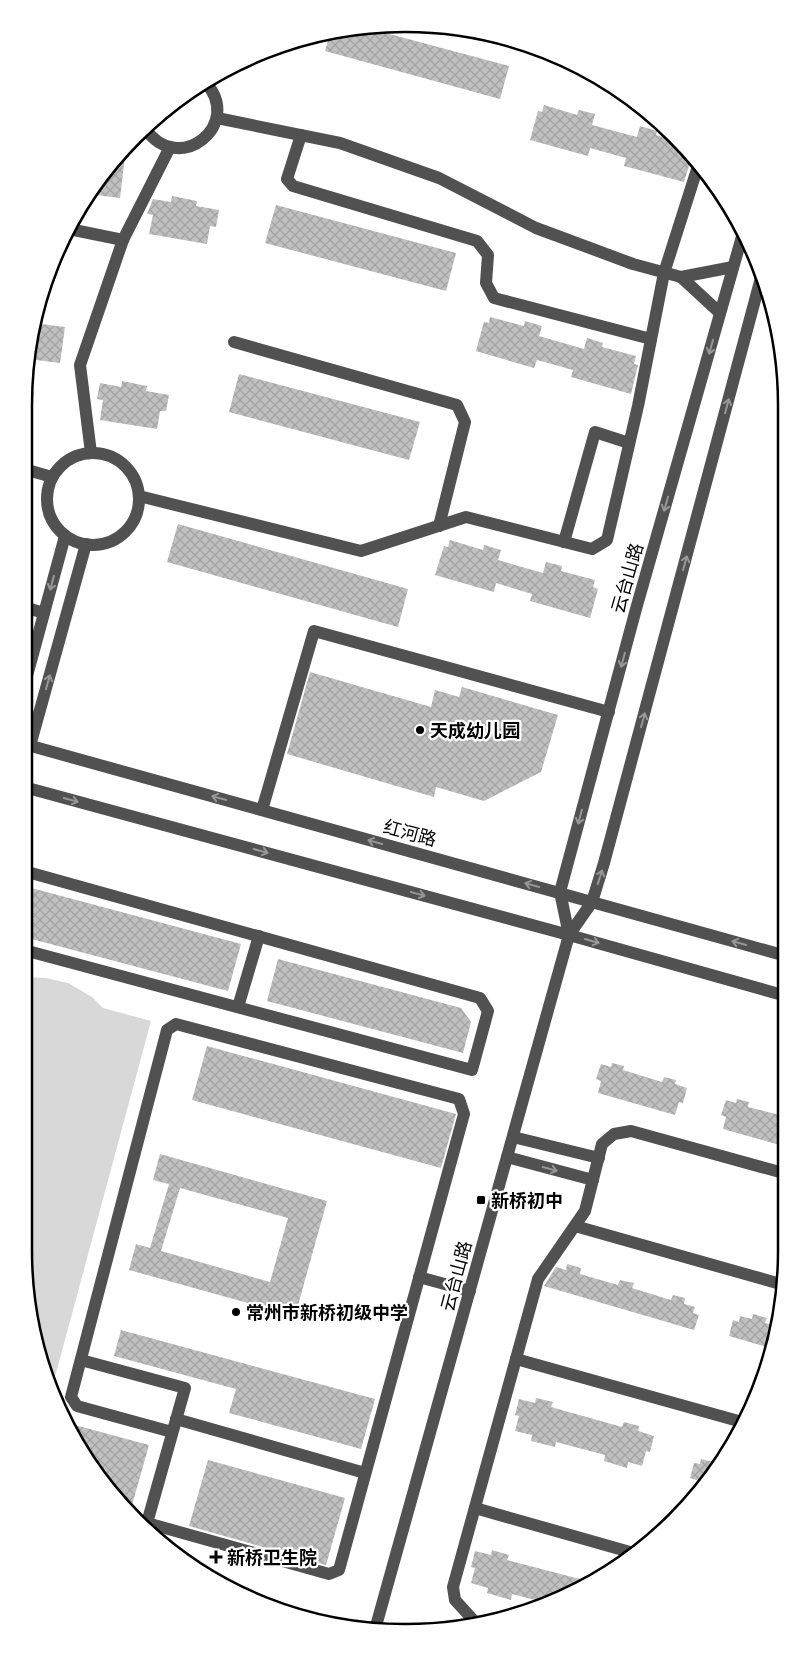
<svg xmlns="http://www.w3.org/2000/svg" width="811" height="1656" font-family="'Titillium Web','Noto Sans SC',sans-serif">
<defs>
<pattern id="building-cross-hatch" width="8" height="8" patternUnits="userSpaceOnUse" patternTransform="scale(1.25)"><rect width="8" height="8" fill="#c0c0c0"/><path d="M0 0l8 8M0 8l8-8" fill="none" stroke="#a3a3a3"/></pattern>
</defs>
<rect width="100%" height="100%" fill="#fff"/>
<path fill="#d8d8d8" d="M24,977L46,978L68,983L92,997L103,1008L151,1021L52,1388L44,1373L24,1250Z"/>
<g fill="url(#building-cross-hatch)" fill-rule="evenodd">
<path d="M367,28L509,66L500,99L325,51L331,31Z"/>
<path d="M544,105L577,115L579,110L595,114L592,125L637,137L640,126L657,131L656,135L677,141L692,156L684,182L624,166L626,158L590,148L588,156L530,140L538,111L542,112Z"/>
<path d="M126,147L120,198L88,194V193Z"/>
<path d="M172,196L197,201L196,206L219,210L216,227L210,226L207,244L149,234L153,215L147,214L153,199L171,202Z"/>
<path d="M276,205L456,253L446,291L265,243Z"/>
<path d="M490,317L524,326L525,321L542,326L539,336L584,349L587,338L603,343L602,347L636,356L634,364L638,365L631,394L571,377L573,370L537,360L534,368L476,351L484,322L489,323Z"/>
<path d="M33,323L65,327L60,363L28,359Z"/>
<path d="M239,374L420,422L409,460L229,412Z"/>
<path d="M122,381L147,386L146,391L169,395L166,411H160L157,429L100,420L103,400L97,399L100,383L121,387Z"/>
<path d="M178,524L408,589L398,627L167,562Z"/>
<path d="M450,540L483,550L484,545L501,550L498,560L543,573L546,562L562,566L561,571L595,580L593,587L598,589L590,618L530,601L532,594L496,583L494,592L435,575L444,546L448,547Z"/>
<path d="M310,672L431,707L435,690L459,697L462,687L558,715L541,772L484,801L436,787L434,797L287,754Z"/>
<path d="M24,886L241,944L228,991L24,937Z"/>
<path d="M278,959L461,1008L471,1022L463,1053L267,1001Z"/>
<path d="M207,1046L456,1114L441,1168L192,1100Z"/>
<path d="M612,1063L624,1066L623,1070L662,1082L664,1077L676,1080L675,1084L687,1088L683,1103L679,1102L675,1115L598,1093L601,1081L596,1079L601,1064L611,1067Z"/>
<path d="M737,1099L749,1102L748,1107L787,1117V1147L723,1129L726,1117L721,1115L726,1100L736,1103Z"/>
<path d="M160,1154L327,1201L295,1316L129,1270L136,1244L150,1248L169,1184L153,1180ZM180,1188L288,1218L270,1282L161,1251Z"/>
<path d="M567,1264L581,1268L580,1274L618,1285L620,1280L634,1283L632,1288L671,1300L673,1295L685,1298L684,1304L695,1307L693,1313L699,1315L694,1330L544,1286L556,1267L566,1270Z"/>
<path d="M753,1314L767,1318L765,1323L779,1327L773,1349L729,1336L733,1320L739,1322L740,1316L752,1319Z"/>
<path d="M121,1330L375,1399L361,1449L229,1413L236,1389L114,1356Z"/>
<path d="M536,1398L553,1402L551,1407L622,1427L624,1422L639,1426L638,1431L654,1436L650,1452L646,1451L642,1466L628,1462L627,1468L604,1461L605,1455L556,1442L555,1447L531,1441L532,1435L515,1431L519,1416L515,1415L519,1399L535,1403Z"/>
<path d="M71,1424L149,1445L130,1512L103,1483Z"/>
<path d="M701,1459L717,1463L705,1483L690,1478L694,1463L700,1464Z"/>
<path d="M208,1460L345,1498L326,1565L189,1526Z"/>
<path d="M492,1550L509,1555L507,1560L591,1582L575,1593L543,1602L512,1594L511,1600L487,1593L488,1588L471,1583L475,1568L471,1567L475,1551L491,1555Z"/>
</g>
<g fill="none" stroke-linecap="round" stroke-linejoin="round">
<g stroke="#515151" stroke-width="12">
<path d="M217,118L340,143L439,178L536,228L633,264L681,277"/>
<path d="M145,128C178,178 245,124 205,82"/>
<path d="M301,135L287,179L293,186L477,241L488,255L486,283L494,298L651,339"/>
<path d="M69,229L123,240"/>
<path d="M720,313L681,277L733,267"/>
<path d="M234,342L457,405L465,422L439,526"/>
<path d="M91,453L80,365L123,240L170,147"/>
<circle cx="93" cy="499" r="46"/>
<path d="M24,469L52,477"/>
<path d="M139,496L361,551L466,517L592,549L607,540L638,406L664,273L699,163"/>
<path d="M564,542L595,432L629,443"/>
<path d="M24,607L44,613"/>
<path d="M24,687L65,536"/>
<path d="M24,744L786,956"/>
<path d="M30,746L86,544"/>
<path d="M24,787L569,935L786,996"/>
<path d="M262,810L314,631L609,712"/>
<path d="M569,935L560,892L636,609L743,233"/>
<path d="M24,950L472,1070L488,1011L480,998L24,871"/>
<path d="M238,1007L259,936"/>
<path d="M513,1137L599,1158"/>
<path d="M507,1157L593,1180"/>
<path d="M575,1226L784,1285"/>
<path d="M419,1277L470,1291"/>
<path d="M516,1359L742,1422"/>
<path d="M81,1360L185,1388L147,1523L329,1574L339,1570L464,1114L459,1099L176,1024L167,1030L71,1397L77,1406L172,1432"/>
<path d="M176,1419L365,1473"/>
<path d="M475,1508L637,1554"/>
<path d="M476,1623L455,1600L453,1587L538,1279L585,1211L602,1144L614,1134L631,1131L787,1174"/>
<path d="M376,1626L569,935L592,902L604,863L762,274"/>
</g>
</g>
<defs><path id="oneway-shaft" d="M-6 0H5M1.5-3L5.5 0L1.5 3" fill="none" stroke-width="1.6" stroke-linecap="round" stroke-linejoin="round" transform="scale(1.25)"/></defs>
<g stroke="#979797">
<use href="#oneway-shaft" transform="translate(711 347) rotate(106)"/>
<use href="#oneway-shaft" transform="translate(727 406) rotate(-75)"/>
<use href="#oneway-shaft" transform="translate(666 504) rotate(106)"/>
<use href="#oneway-shaft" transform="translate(685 563) rotate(-75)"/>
<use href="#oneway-shaft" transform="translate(52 583) rotate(105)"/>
<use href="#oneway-shaft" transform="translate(623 660) rotate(105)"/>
<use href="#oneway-shaft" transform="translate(48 682) rotate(-74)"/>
<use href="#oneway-shaft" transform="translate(643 720) rotate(-75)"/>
<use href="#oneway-shaft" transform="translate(219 798) rotate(-165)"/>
<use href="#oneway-shaft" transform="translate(71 800) rotate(15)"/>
<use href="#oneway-shaft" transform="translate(580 817) rotate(105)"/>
<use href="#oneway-shaft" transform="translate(375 842) rotate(-165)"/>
<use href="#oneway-shaft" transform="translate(261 851) rotate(15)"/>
<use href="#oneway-shaft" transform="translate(600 877) rotate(-72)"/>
<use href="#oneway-shaft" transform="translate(532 885) rotate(-165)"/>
<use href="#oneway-shaft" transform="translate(418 894) rotate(15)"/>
<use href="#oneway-shaft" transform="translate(592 941) rotate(16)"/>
<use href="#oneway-shaft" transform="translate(739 943) rotate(-164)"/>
<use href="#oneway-shaft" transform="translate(550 1169) rotate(15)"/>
</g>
<g fill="#000" stroke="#fff" stroke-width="2">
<circle cx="420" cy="730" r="5"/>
<rect x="476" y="1195" width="10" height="10" rx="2.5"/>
<circle cx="236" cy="1312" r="5"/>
<path d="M213.5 1549.5h5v5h5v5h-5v5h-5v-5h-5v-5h5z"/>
</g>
<g text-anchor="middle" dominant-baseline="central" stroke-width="4.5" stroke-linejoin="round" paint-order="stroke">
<g font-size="18" fill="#000" stroke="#fff">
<text transform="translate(627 578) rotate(-74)">云台山路</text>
<text transform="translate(410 833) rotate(15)">红河路</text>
<text transform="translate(456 1276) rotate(-75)">云台山路</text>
</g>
<g font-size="18" font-weight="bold" fill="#000" stroke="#fff" text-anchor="start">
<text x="430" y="730">天成幼儿园</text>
<text x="491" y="1200">新桥初中</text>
<text x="246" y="1312">常州市新桥初级中学</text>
<text x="227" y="1557">新桥卫生院</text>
</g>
</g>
<path d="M0 0H811V1656H0ZM405 32H405A373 373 0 0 1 778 405V1251A373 373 0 0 1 405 1624H405A373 373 0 0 1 32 1251V405A373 373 0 0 1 405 32Z" fill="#fff" fill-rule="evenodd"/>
<path fill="none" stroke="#000" stroke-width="2.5" d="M405 32H405A373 373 0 0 1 778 405V1251A373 373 0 0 1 405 1624H405A373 373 0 0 1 32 1251V405A373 373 0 0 1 405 32Z"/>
</svg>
